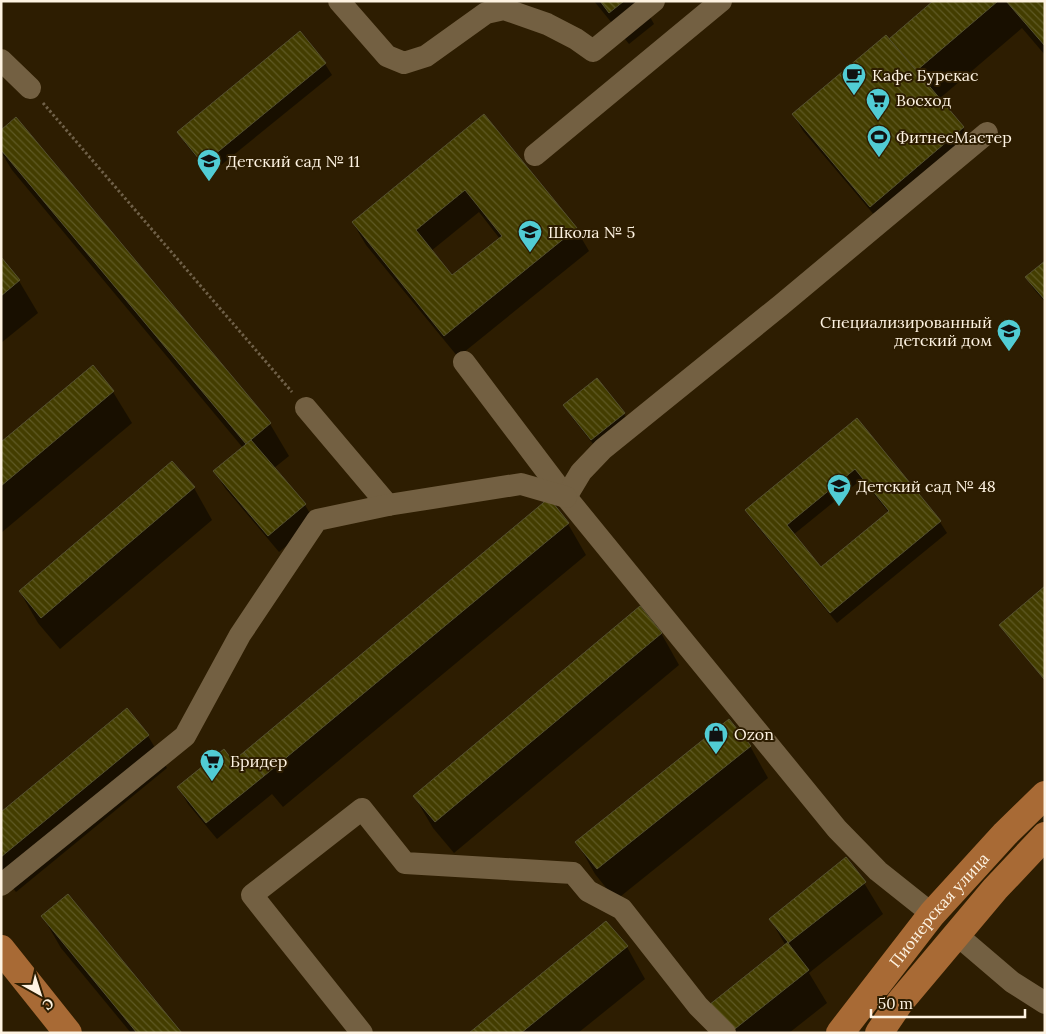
<svg xmlns="http://www.w3.org/2000/svg" width="1046" height="1034" font-family="Lora,serif">
<defs>
<pattern id="building-back-hatch" width="6" height="6" patternUnits="userSpaceOnUse" patternTransform="scale(1.25)"><rect width="6" height="6" fill="#433d00"/><path d="M-1 5l2 2M0 0l6 6M5-1l2 2" fill="none" stroke="#5f5a25"/></pattern>
</defs>
<rect width="100%" height="100%" fill="#2d1d01"/>
<g fill="#0007" fill-rule="evenodd">
<path d="M594,1H641L654,24L629,44Z"/>
<path d="M935,1H1045V55L1022,28L939,99L963,128L973,145L881,223L803,131L794,115L892,45Z"/>
<path d="M300,33L325,64L332,75L210,174L185,143L179,132Z"/>
<path d="M484,116L576,229L589,251L458,357L366,245L353,223ZM479,212L500,239L452,277L431,251Z"/>
<path d="M16,119L270,424L289,456L274,468L305,505L315,522L279,552L225,488L215,472L243,448L12,170L1,152V131Z"/>
<path d="M1,259L19,281L38,313L1,343Z"/>
<path d="M1045,262V302L1033,288L1027,277Z"/>
<path d="M113,392L132,423L1,533V444Z"/>
<path d="M565,405L624,414L630,424L598,450L571,416Z"/>
<path d="M857,420L940,522L947,533L837,623L753,521L747,510ZM862,479L889,513L821,569L793,535Z"/>
<path d="M194,488L212,520L60,649L38,623L20,592Z"/>
<path d="M568,524L586,555L283,807L272,794L217,839L188,804L178,787L233,762Z"/>
<path d="M661,633L679,665L454,853L433,828L414,796Z"/>
<path d="M127,710L148,736L167,768L16,892L1,873V814Z"/>
<path d="M750,746L768,778L616,900L595,874L577,842Z"/>
<path d="M864,883L883,914L809,973L827,1003L789,1033H727L786,946L770,919Z"/>
<path d="M43,917L180,1033H131L61,948Z"/>
<path d="M627,947L645,979L578,1033H470Z"/>
</g>
<g fill="url(#building-back-hatch)" stroke="#555130" fill-rule="evenodd">
<path d="M600,1H624L609,13Z"/>
<path d="M933,1H998L916,71L889,39Z"/>
<path d="M1006,1H1045V46Z"/>
<path d="M300,31L326,63L203,164L177,132Z"/>
<path d="M886,35L964,127L870,207L792,114Z"/>
<path d="M484,114L577,228L444,336L352,222ZM465,190L502,236L452,275L416,230Z"/>
<path d="M16,117L271,423L246,444L1,150V130Z"/>
<path d="M1,257L20,280L1,296Z"/>
<path d="M1045,261V300L1025,277Z"/>
<path d="M93,365L114,391L1,486V442Z"/>
<path d="M597,378L625,413L591,440L563,405Z"/>
<path d="M857,418L941,521L830,613L745,510ZM855,469L889,511L821,567L787,525Z"/>
<path d="M251,440L306,504L268,536L213,471Z"/>
<path d="M172,461L195,487L41,618L19,591Z"/>
<path d="M549,498L569,523L264,776L244,752Z"/>
<path d="M1045,586V679H1044L999,625Z"/>
<path d="M640,606L662,633L435,822L413,796Z"/>
<path d="M127,708L149,735L1,857V812Z"/>
<path d="M729,719L751,746L597,869L575,842Z"/>
<path d="M224,749L233,761L244,752L264,776L206,823L177,787Z"/>
<path d="M846,857L866,882L788,943L809,970L731,1032L709,1005L788,942L769,919Z"/>
<path d="M68,894L182,1033H137L41,916Z"/>
<path d="M606,921L628,946L521,1033H469Z"/>
</g>
<g fill="none" stroke-linecap="round" stroke-linejoin="round">
<path stroke="#6f6048" stroke-width="3" stroke-dasharray="2.5 2.5" stroke-linecap="butt" d="M43,103L292,392"/>
<g stroke="#736042" stroke-width="22">
<path d="M339,1L387,56L404,63L426,56L486,13L504,9L547,24L576,39L593,51L654,1"/>
<path d="M1,60L30,88"/>
<path d="M535,155L721,1"/>
<path d="M464,362L566,497L837,829L878,871L932,914"/>
<path d="M306,408L388,505"/>
<path d="M566,497L581,472L603,449L781,305L987,133"/>
<path d="M1,885L185,736L240,635L317,520L388,505L521,484L566,497"/>
<path d="M957,935L1012,982L1045,1003"/>
<path d="M362,1033L252,895L362,809L405,863L573,873L588,891L622,909L698,1006L725,1033"/>
</g>
<g stroke="#a86a35" stroke-width="28">
<path d="M1,949L68,1033"/>
<path id="s1" d="M840,1033L932,914L1005,834L1045,795"/>
<path d="M879,1033L900,1002L995,889L1045,836"/>
</g>
</g>
<defs>
<symbol id="cafe-pin" viewBox="-11 -11 22 30"><path d="M0 17L-7.5 6A9.5 9.5 0 1 1 7.5 6Z" fill="#51ccd4" stroke="#2d1d01"/><path d="M-5.5-4.5H6V0H3Q3 3.5 0 3.5H-2.5Q-5.5 3.5-5.5 0ZM3-3.2v2h1.7v-2ZM-6 4.5H4V6H-6Z" fill="#111"/></symbol>
<symbol id="supermarket-pin" viewBox="-11 -11 22 30"><path d="M0 17L-7.5 6A9.5 9.5 0 1 1 7.5 6Z" fill="#51ccd4" stroke="#2d1d01"/><path d="M-6-5.5h2.5l.6 2H6L4.5 2H-2.5L-4.4-4H-6ZM-1.5 3.2a1.3 1.3 0 1 0 .1 0ZM3 3.2a1.3 1.3 0 1 0 .1 0Z" fill="#111"/></symbol>
<symbol id="stadium-pin" viewBox="-11 -11 22 30"><path d="M0 17L-7.5 6A9.5 9.5 0 1 1 7.5 6Z" fill="#51ccd4" stroke="#2d1d01"/><path d="M0-5a6.5 5 0 1 0 0 10a6.5 5 0 1 0 0-10ZM-3.5-1.8h7v3.6h-7Z" fill="#111"/></symbol>
<symbol id="school-pin" viewBox="-11 -11 22 30"><path d="M0 17L-7.5 6A9.5 9.5 0 1 1 7.5 6Z" fill="#51ccd4" stroke="#2d1d01"/><path d="M0-5L7-2L0 1L-7-2ZM-4 1L0 2.5L4 1V4Q0 6-4 4Z" fill="#111"/></symbol>
<symbol id="shop-pin" viewBox="-11 -11 22 30"><path d="M0 17L-7.5 6A9.5 9.5 0 1 1 7.5 6Z" fill="#51ccd4" stroke="#2d1d01"/><path d="M-5-2.5h2.3a2.7 3.5 0 0 1 5.4 0H5L5.5 6h-11ZM-1.5-2.5h3a1.5 2.3 0 0 0-3 0Z" fill="#111"/></symbol>
</defs>
<g fill-rule="evenodd">
<use href="#cafe-pin" x="840" y="61" width="28" height="38"/>
<use href="#supermarket-pin" x="864" y="86" width="28" height="38"/>
<use href="#stadium-pin" x="865" y="123" width="28" height="38"/>
<use href="#school-pin" x="195" y="147" width="28" height="38"/>
<use href="#school-pin" x="516" y="218" width="28" height="38"/>
<use href="#school-pin" x="995" y="317" width="28" height="38"/>
<use href="#school-pin" x="825" y="472" width="28" height="38"/>
<use href="#shop-pin" x="702" y="720" width="28" height="38"/>
<use href="#supermarket-pin" x="198" y="747" width="28" height="38"/>
</g>
<g text-anchor="middle" dominant-baseline="central" stroke-width="4" stroke-linejoin="round" paint-order="stroke">
<g font-size="16" fill="#fef3e2" stroke="#2d1d01" text-anchor="start">
<text x="872" y="75">Кафе Бурекас</text>
<text x="896" y="100">Восход</text>
<text x="896" y="137">ФитнесМастер</text>
<text x="226" y="161">Детский сад № 11</text>
<text x="548" y="232">Школа № 5</text>
<text x="992" y="322" text-anchor="end">Специализированный<tspan x="992" dy="18">детский дом</tspan></text>
<text x="856" y="486">Детский сад № 48</text>
<text x="734" y="734">Ozon</text>
<text x="230" y="761">Бридер</text>
</g>
<g font-size="16" fill="#fef3e2" stroke="#2d1d01">
<text stroke="none"><textPath href="#s1" startOffset="158">Пионерская улица</textPath></text>
</g>
</g>
<rect width="1046" height="1034" fill="none" stroke="#fef3e2" stroke-width="5"/>
<g transform="translate(40 994) rotate(141)" stroke="#2d1d01" stroke-width="4" paint-order="stroke">
<path d="M0-4L9 19L0 12L-9 19Z" fill="#fef3e2"/>
<text y="-8" font-size="14" font-weight="bold" text-anchor="middle" fill="#fef3e2">С</text>
</g>
<path d="M871 1009v8h154v-8" fill="none" stroke="#fef3e2" stroke-width="2.5"/>
<text x="878" y="1009" font-size="15" fill="#fef3e2" stroke="#2d1d01" stroke-width="4" paint-order="stroke">50 m</text>
</svg>
